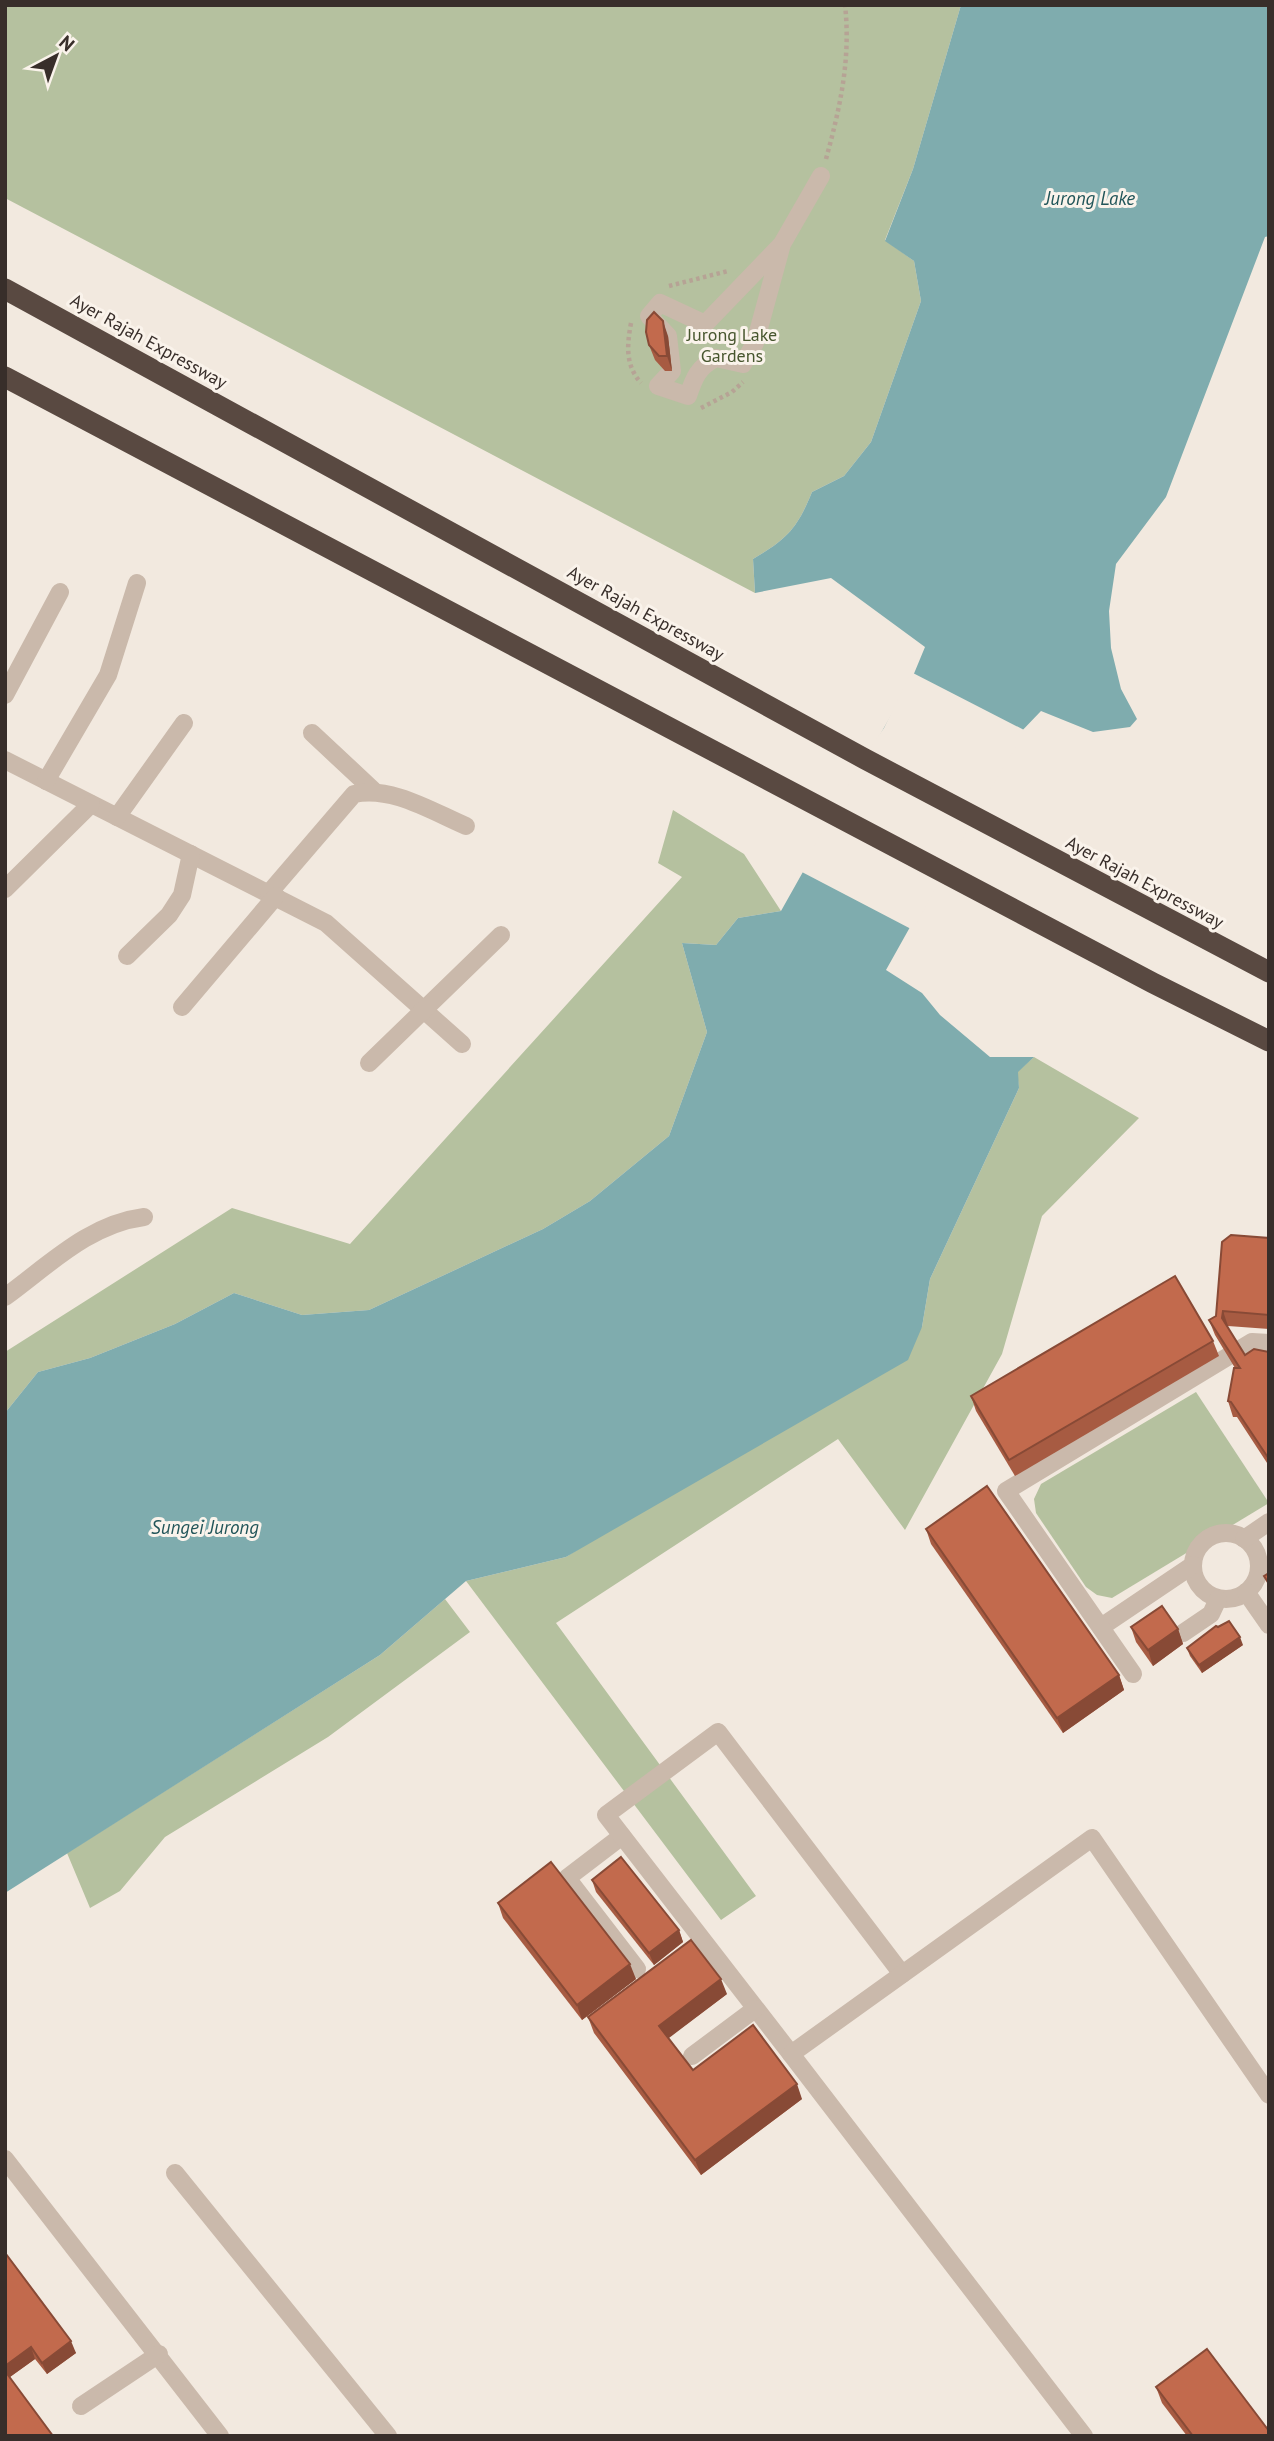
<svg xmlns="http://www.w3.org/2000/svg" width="1274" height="2441" font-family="'PT Sans',sans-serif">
<rect width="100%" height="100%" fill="#f2e9df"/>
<g fill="#b5c19f">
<path d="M5,5H961L913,169L885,240L914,261L921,301L871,442L844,476L812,492C797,529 787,539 753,559L755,593L5,198Z"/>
<path d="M673,810L744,854L781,911L738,918L716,945L682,943L707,1032L669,1136L590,1201L543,1229L369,1310L302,1315L234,1293L175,1324L90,1358L38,1372L5,1413V1352L232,1208L350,1244L682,877L658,863Z"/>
<path d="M1034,1057L1139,1118L1042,1216L1002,1354L905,1530L838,1439L556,1623L756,1896L721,1920L466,1581L566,1557L922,1327L930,1279L1019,1088L1017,1072Z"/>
<path d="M1196,1392L1269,1503L1112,1598L1097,1595L1086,1587L1036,1513L1034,1499L1041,1484Z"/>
<path d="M445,1599L470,1632L328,1737L165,1837L120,1891L90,1908L67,1853L380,1655Z"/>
</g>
<path fill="#7facae" d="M961,5H1269V236L1265,237L1166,497L1116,564L1109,611L1111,648L1121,689L1137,719L1130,727L1093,732L1041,711L1017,736L886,970L922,993L940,1015L990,1057H1034L1018,1072L1019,1088L930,1279L922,1327L908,1360L566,1557L466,1581L380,1655L5,1893V1413L38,1372L90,1358L175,1324L234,1293L302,1315L369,1310L543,1229L590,1201L669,1136L707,1032L682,943L716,945L738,918L781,911L913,676L925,647L831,578L755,593L753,559C787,539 797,529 812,492L844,476L871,442L921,301L914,261L885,241L913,169Z"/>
<path fill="#f2e9df" d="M911,672L1026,731L984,799L913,930L800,871L867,752L884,728Z"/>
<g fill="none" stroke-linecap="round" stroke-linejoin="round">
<g stroke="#b6a395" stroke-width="4.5" stroke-dasharray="3.5 3.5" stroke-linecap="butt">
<path d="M826,159C840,108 851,59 845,5"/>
<path d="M669,286L728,271"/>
<path d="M631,323C627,345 625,365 641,383"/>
<path d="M701,408L732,392L743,382"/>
</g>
<g stroke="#cab9ab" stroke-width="18">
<path d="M782,244L755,343L743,364L716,358C698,367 694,378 688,396L658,386L672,371L668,336L649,316L660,303L705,324L782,244L821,176"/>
<path d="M5,695L60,592"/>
<path d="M312,733L373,790"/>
<path d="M5,760L326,923L462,1044"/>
<path d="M46,781L108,675L137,583"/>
<path d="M117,817L184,723"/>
<path d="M5,889L91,804"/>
<path d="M269,893L354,794C392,786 431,811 466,826"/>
<path d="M127,956L169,915L182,895L191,854"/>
<path d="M182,1007L276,896"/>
<path d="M369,1063L501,935"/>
<path d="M5,1297C49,1265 89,1224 144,1217"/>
<circle cx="1226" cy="1566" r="33"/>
<path d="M1244,1539L1269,1522"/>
<path d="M1246,1592L1269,1625"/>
<path d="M1101,1627L1193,1565"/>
<path d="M1183,1633L1211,1614L1218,1599"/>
<path d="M1133,1674L1006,1491L1252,1342L1269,1343"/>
<path d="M622,1836L567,1878L637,1969"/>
<path d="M791,2054L606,1815L718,1732L902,1974"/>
<path d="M692,2056L755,2009"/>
<path d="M5,2159L220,2436"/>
<path d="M175,2173L388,2436"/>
<path d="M81,2406L159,2354"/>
<path d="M1084,2436L791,2054L1092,1838L1269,2095"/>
</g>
<g stroke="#594941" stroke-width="21">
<path d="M5,289L865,759L1269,972"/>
<path d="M5,377L1153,983L1269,1041"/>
</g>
</g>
<g fill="#a75b42">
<path d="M668,336L672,371H665L655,360L649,345Z"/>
<path d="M1269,1238V1329L1228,1326V1328L1245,1355L1269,1352V1466L1237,1417H1233L1228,1401L1235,1368L1215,1335L1209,1320L1216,1316Z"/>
<path d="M1213,1341L1219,1356L1015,1476L976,1411L971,1396Z"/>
<path d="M926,1529L1119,1675L1124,1690L1063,1733L931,1544Z"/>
<path d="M1131,1627L1178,1629L1183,1644L1153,1666L1136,1642Z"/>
<path d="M1243,1645L1202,1673L1190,1656L1187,1648Z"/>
<path d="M592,1880L679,1930L683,1942L654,1965L596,1892Z"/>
<path d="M498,1903L636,1979L582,2020L503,1918Z"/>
<path d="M727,1994L668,2038L693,2070L802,2099L701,2175L594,2033L588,2017Z"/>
<path d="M5,2255L76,2353L47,2374L35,2359L10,2377L5,2436Z"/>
<path d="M1156,2387L1269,2436H1187L1162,2403Z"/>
</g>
<g fill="#884a36">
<path d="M663,321L668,336L672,371L667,356Z"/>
<path d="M1223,1311L1228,1326V1334L1222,1318Z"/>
<path d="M1178,1629L1183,1644L1153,1666L1148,1650Z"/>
<path d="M1240,1637L1243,1645L1202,1673L1199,1665Z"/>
<path d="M1119,1675L1124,1690L1063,1733L1057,1718Z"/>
<path d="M679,1930L683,1942L654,1965L649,1953Z"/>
<path d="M630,1964L636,1979L582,2020L577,2005Z"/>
<path d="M721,1979L727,1994L665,2041L659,2026Z"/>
<path d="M797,2084L802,2099L701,2175L695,2160Z"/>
<path d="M71,2341L76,2353L47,2374L42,2363Z"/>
<path d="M31,2347L35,2359L7,2379L5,2374V2366Z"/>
</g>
<g fill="#c26a4d" stroke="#884a36" stroke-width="2">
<path d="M654,312L663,321L667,356H659L649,345L646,332L647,320Z"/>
<path d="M1231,1235L1269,1238V1315L1223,1311L1222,1318L1245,1355L1254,1349L1269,1352V1459L1231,1402L1228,1401L1234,1368H1240L1209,1320L1216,1316L1222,1242Z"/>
<path d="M1175,1276L1213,1341L1009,1460L971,1396Z"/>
<path d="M987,1486L1119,1675L1057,1718L926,1529Z"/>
<path d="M1269,1573V1584L1264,1576Z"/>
<path d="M1162,1606L1178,1629L1148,1650L1131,1627Z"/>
<path d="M1229,1621L1240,1637L1199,1665L1187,1648L1216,1626L1218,1627Z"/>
<path d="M621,1857L679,1930L649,1953L592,1880Z"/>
<path d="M551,1862L630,1964L577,2005L498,1903Z"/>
<path d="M691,1940L721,1979L659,2026L693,2070L753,2025L797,2084L695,2160L588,2017Z"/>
<path d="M6,2254L71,2341L42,2363L31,2347L5,2366V2255Z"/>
<path d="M1207,2349L1269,2431V2436H1193L1156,2387Z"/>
<path d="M5,2371L53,2436H5Z"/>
</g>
<g text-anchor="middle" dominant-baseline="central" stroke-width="6" stroke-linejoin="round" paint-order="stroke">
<g font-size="18" fill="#47562e" stroke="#faf3eb">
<text x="732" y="334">Jurong Lake<tspan x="732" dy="21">Gardens</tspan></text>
</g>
<g font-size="18" fill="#382e2a" stroke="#faf3eb">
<text transform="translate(149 341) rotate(29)">Ayer Rajah Expressway</text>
<text transform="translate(646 613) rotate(29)">Ayer Rajah Expressway</text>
<text transform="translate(1145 882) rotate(28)">Ayer Rajah Expressway</text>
</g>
<g font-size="19" font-style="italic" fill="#215559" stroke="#faf3eb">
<text x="1090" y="198">Jurong Lake</text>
<text x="205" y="1527">Sungei Jurong</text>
</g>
</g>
<rect width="1274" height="2441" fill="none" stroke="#382e2a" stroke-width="14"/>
<g transform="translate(56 56) rotate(41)" stroke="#faf3eb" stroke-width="5" paint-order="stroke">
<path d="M0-5L12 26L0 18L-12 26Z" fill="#382e2a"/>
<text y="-10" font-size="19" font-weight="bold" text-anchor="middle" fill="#382e2a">N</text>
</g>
</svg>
